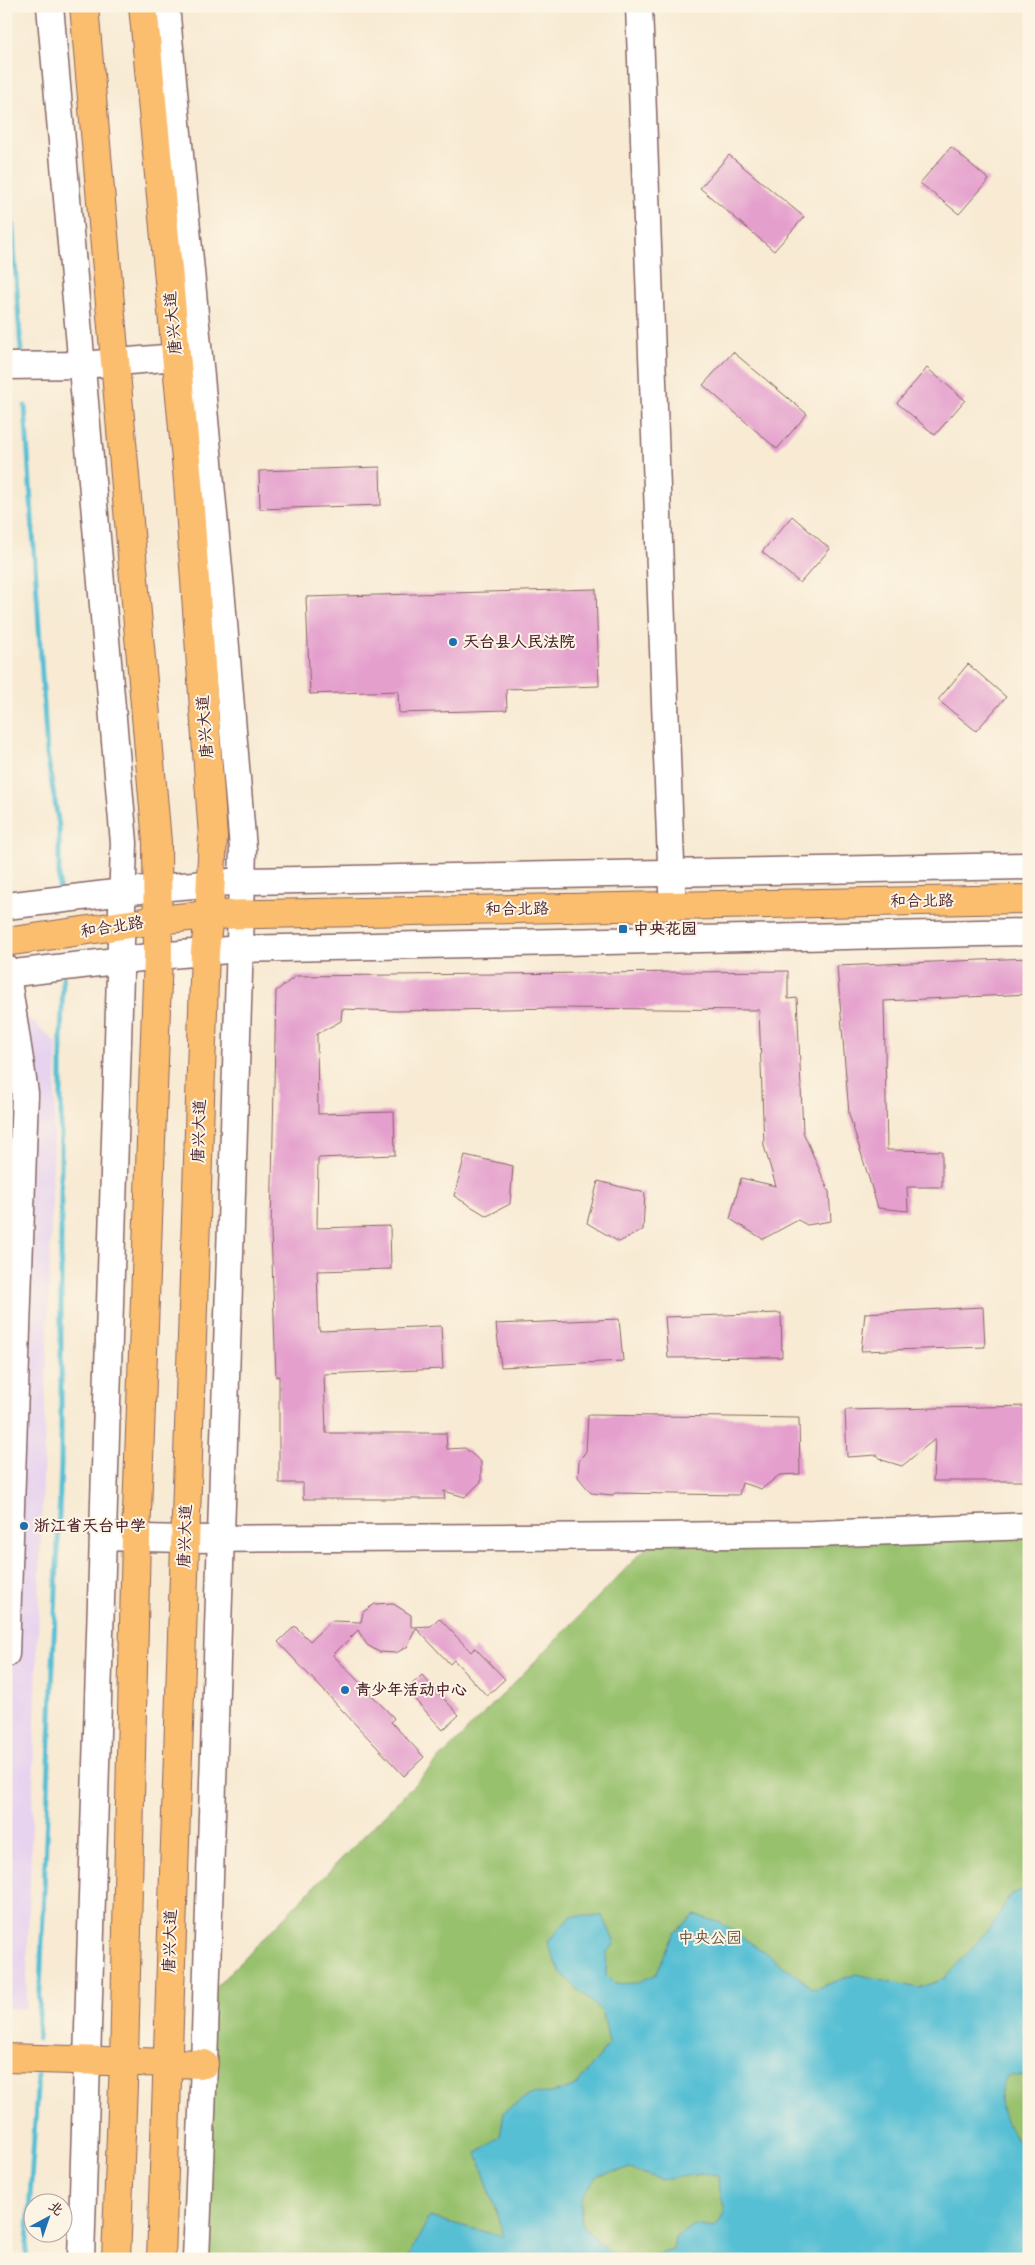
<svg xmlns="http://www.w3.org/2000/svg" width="1035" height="2265" font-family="'Comic Neue','LXGW WenKai TC',sans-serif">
<rect width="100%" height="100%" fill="#fcf5e5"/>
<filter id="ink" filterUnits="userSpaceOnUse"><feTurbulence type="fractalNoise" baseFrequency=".02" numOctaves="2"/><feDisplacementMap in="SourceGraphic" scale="10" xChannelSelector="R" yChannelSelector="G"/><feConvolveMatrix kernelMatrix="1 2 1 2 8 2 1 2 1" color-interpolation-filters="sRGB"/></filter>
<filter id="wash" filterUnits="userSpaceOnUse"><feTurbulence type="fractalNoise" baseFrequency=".0096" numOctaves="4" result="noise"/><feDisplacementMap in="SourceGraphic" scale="20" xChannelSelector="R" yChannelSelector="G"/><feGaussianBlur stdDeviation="1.12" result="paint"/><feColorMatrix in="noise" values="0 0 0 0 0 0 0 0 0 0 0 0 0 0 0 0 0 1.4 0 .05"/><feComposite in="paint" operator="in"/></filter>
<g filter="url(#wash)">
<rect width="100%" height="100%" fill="#f8ead3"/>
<path fill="#e7d2ef" d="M15,1005L57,1044L26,2009L6,2008V1006Z"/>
<path fill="#98c16d" stroke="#71704c" d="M1029,1535V2259H204L205,1998L658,1536Z"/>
<path fill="#57bfd4" stroke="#506f80" d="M1029,1887V2081L1024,2076H1007C990,2105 1008,2125 1023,2150L1029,2153V2255L1004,2259H639L673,2250L675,2238L693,2225L715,2228L725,2213L717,2176L701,2174L662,2180L630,2169L598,2175L581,2199V2222L600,2245L620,2259H408L429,2217L504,2237L477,2153L500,2136L504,2112L530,2094L552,2093L577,2085L609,2044L603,2013L560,1972L547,1942L571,1916H603L615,1943L607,1952L606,1975L615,1984L637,1983L656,1974L675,1932L695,1915L721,1923L769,1955L814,1989L856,1974L919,1988L944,1979L994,1923L1010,1895Z"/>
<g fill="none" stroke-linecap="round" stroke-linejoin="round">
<g stroke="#57bfd4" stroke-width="5">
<path d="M6,127L21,351"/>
<path d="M25,406L47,754L59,826V891"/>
<path d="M38,2039L61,1465V1038L63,977"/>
<path d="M26,2259L38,2075"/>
</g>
</g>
<g id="blocks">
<g fill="#e49fcd">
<path d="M951,147L989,180L959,214L920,183Z"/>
<path d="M729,155L804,217L774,251L700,188Z"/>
<path d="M733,352L807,414L777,449L703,385Z"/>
<path d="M927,368L965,400L935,435L897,403Z"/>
<path d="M380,467L381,505L260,509L259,471Z"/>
<path d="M792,516L830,549L800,583L762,552Z"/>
<path d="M596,589L599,686L506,689L507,710L399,713L398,691L310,694L306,597Z"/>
<path d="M968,664L1006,697L976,731L938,700Z"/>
<path d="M1029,958V994L884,1001L887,1150L942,1151V1187H907L908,1211L878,1208L849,1114L837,966Z"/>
<path d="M788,971V999L797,998L803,1132L829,1192L831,1221L807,1225L798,1220L763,1239L730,1219L741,1178L776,1186L764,1146L759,1010L558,1008L395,1011L342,1009L341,1021L317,1034L318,1114L394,1112L395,1155L318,1158L317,1228L390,1226L391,1269L317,1271L319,1331L441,1326L443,1369L324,1374L326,1433H446L447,1449L465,1448L481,1462V1482L465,1497L444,1491L445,1499H303V1483H279V1376L276,1377L271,1230L276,991L296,976Z"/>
<path d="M465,1155L513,1166L510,1204L487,1216L454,1196Z"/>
<path d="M598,1181L645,1193L643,1230L619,1242L587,1223Z"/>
<path d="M983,1307L985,1347L861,1351L865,1313Z"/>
<path d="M781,1313L782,1357L668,1358L665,1317Z"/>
<path d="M619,1319L623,1361L501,1367L496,1324Z"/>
<path d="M1029,1406V1481H933L935,1439L902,1466L882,1460L877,1455L847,1457L845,1410Z"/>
<path d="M588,1415L799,1418L800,1474L779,1475L762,1489L742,1483L739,1495L615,1493L613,1495L591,1493L578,1477L579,1461L586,1451Z"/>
<path d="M392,1603L411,1615V1627L431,1626L439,1618L471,1652L475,1648L505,1679L487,1696L454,1660L450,1664L416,1628L407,1647L396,1653L379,1652L367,1645L358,1630L333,1655L394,1718L391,1722L424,1757L404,1776L278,1642L295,1626L310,1641L331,1621L361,1622L363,1612L375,1604Z"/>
<path d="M422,1675L459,1715L443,1730L406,1690Z"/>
</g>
</g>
</g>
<g filter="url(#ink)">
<use href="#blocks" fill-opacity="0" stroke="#876666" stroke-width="1"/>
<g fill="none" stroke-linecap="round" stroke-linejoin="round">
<defs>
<g id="minor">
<path d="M50,6L124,843L81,2259"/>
<path d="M166,6L222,600L243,849L204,2064L196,2259"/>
<path d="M639,6L672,890"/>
<path d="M6,366L82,365L177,357"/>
<path d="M6,906L157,888L242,881L1029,866"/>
<path d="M6,968L25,1093L6,1654"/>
<path d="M6,974L158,956L240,949L1029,932"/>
<path d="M103,1537L185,1539L658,1536L814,1534L1029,1526"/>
</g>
<g id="major">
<path d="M84,6L157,842L158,956L136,1538L124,2061L116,2259"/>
<path d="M143,6L188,481L213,837L209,915L205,951L161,2259"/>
<path d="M6,942L157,920L209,915L1029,899"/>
<path d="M6,2058L204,2064"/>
</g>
</defs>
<use href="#minor" stroke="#876666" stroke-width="29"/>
<use href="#major" stroke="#876666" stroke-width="30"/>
<use href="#minor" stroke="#fff" stroke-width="26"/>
<use href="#major" stroke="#fbbd6e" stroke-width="28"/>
</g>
</g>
<g fill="#1f6fb2" stroke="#fcf5e5" stroke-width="2">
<circle cx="453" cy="642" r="5"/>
<rect x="618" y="924" width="10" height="10" rx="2.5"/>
<circle cx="24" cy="1526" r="5"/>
<circle cx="345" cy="1690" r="5"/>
</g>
<g text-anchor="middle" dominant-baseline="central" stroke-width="4" stroke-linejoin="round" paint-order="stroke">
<g font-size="16" fill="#4a1f2b" stroke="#fcf5e5">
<text transform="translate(173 323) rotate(-95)">唐兴大道</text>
<text transform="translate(205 727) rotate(-94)">唐兴大道</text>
<text transform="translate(922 901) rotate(-1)">和合北路</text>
<text transform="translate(517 909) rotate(-1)">和合北路</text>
<text transform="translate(112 927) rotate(-9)">和合北路</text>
<text transform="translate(199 1131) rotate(-88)">唐兴大道</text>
<text transform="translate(185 1536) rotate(-88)">唐兴大道</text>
<text transform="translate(170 1941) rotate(-88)">唐兴大道</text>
</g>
<g font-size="16" font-weight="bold" fill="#4a1f2b" stroke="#fcf5e5" text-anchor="start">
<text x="463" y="642">天台县人民法院</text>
<text x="633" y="929">中央花园</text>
<text x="34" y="1526">浙江省天台中学</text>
<text x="355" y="1690">青少年活动中心</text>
</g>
<g font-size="16" fill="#61503f" stroke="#fcf5e5">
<text x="710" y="1938">中央公园</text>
</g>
</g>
<rect width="1035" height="2265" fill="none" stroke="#fcf5e5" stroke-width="25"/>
<g transform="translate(48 2218) rotate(40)"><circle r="24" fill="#fcf5e5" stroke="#b59f9b"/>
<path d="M0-4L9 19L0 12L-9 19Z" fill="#1f6fb2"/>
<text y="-8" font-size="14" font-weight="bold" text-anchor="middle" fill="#4a1f2b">北</text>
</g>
</svg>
